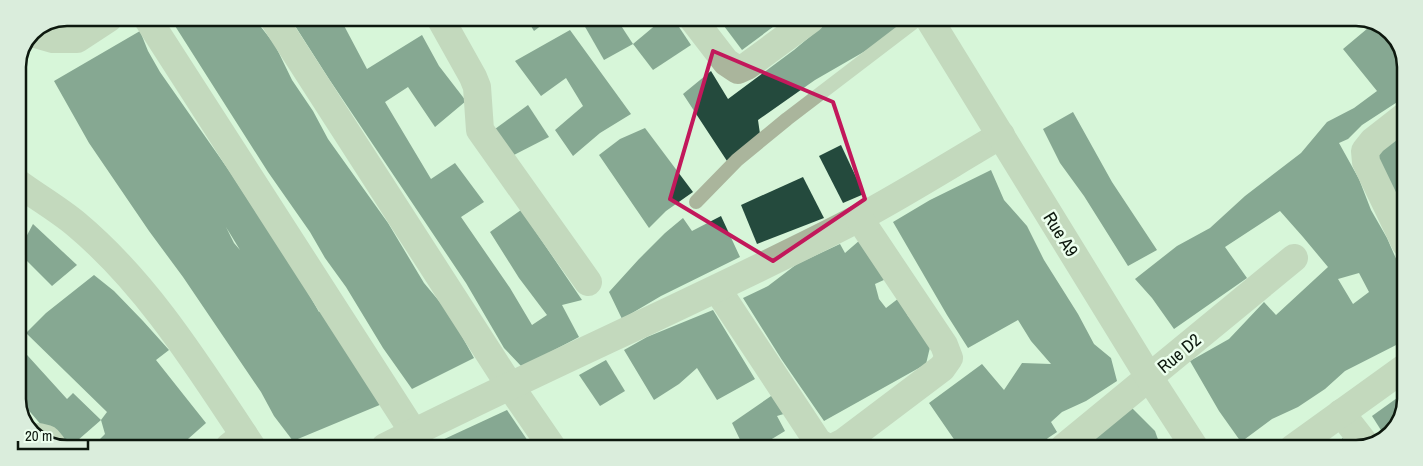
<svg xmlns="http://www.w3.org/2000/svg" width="1423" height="466" font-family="'Archivo Narrow',sans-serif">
<rect width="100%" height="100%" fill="#d7f5d9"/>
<g fill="#244a3d" fill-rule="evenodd">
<path d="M170,18H254L275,45L292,80L313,111L328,139L388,223L424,283L449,313L474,358L412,389L383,348L346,287L325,258L310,232L268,172Z"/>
<path d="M290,18H340L367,69L422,35L439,66L466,101L435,127L408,87L385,102L431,179L455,163L484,202L461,217L510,288L532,325L547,315L519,278L490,232L521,210L582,300L562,305L579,337L522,367L504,348L466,283L329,79Z"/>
<path d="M526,18H551L534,31Z"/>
<path d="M580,18H616L633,44L604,60Z"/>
<path d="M664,18H673L691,45L653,70L633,44Z"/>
<path d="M718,18H785L742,50Z"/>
<path d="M831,19H903L907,23L874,46L815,80L758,120L760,134L727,161L683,94L711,71L728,99L794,50Z"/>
<path d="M1374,23L1393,35L1405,64V97L1362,125L1348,139L1339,143L1359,179L1371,210L1387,238L1404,277V341L1345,371L1325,389L1298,407L1272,419L1241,442L1219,411L1190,361L1229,339L1264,302L1276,315L1328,267L1303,237L1280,211L1225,247L1247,278L1174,329L1152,298L1135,279L1177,246L1210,228L1245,196L1301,153L1327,122L1354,108L1377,91L1343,49ZM1359,273L1369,292L1353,304L1338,279Z"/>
<path d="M570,30L631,114L600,133L573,156L555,130L583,106L566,78L541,96L515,61Z"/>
<path d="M140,31L148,51L160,72L230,172L303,284L319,312L322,310L382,404L293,441L274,416L261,392L183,277L149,231L89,143L54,81ZM226,227L240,250L234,243Z"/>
<path d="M528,105L549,137L510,157L495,129Z"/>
<path d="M1073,112L1112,182L1157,250L1128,266L1084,196L1060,163L1043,129Z"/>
<path d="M645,128L693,192L666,211L649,228L599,155L620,139Z"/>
<path d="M1405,131V212L1375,155Z"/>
<path d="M841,145L864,194L843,203L819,156Z"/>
<path d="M991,170L1004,200L1027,226L1044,260L1078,314L1094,344L1111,358L1117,381L1086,401L1062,412L1051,422L1057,432L1048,438L1037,448H960L929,403L982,364L1004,390L1022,363L1051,364L1031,341L1018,320L968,348L947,315L893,222L930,200Z"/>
<path d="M803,177L824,218L757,244L741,205Z"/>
<path d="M721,216L740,257L661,296L622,319L609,292L639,259L665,233L683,218L692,231Z"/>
<path d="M33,224L77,265L52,286L18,252Z"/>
<path d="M860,240L886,279L875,284L879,299L886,308L899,298L908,316L931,343L926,364L824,421L782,360L743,298L768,286L797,264L840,244L845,253Z"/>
<path d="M94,275L114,291L143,321L169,350L156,360L206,423L179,447H92L105,434L101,420L70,447H65L43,427L19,399L18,400V345L67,399L73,393L101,420L107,412L26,333L46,313Z"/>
<path d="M713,310L755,379L717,400L697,368L679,384L654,400L624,350L647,337Z"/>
<path d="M606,360L625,391L600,406L579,375Z"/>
<path d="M1404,393V412L1386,438L1372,416Z"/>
<path d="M774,394L787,413L777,416L785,431L757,448H744L732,423Z"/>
<path d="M1127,403L1155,431L1161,448H1100L1092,435Z"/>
<path d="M507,410L532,447H427Z"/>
<path d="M1343,438L1350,448H1330Z"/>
</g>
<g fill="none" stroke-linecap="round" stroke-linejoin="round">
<path stroke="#aab59c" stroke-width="14" d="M696,202L737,160L787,119L918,19"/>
<g stroke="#aab59c" stroke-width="28">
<path d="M147,18L414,433"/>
<path d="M273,18L510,386L552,447"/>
<path d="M440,18L473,77L477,87L480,130L588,282"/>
<path d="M692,18L726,62L738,70L747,66L811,19"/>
<path d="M32,33L53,39H77L109,18"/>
<path d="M1405,243L1366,162L1365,151L1373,141L1405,116"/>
<path d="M717,289L818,442L828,448"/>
<path d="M1341,413L1366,445"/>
<path d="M39,437L47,439L52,445"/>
<path d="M229,447L244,435"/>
<path d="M385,447C541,368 702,299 857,219C906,193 953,163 1001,135"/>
<path d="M832,448L844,442L942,368L949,358L944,345L859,218"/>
<path d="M1063,448L1294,258"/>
<path d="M1293,448L1404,368"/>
</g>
<g stroke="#aab59c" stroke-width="28">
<path d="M929,19L1149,377L1195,448"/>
<path d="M18,183C37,197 58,209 76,224C149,285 200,369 252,447"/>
</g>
</g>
<path d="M0 0H1423V466H0ZM713,51L833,102L865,199L773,261L670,199Z" fill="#d7f5d9" fill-opacity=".55" fill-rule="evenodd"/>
<path fill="none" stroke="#c2185b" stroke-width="4" stroke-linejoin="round" d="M713,51L833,102L865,199L773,261L670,199Z"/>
<g text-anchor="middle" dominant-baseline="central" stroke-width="5" stroke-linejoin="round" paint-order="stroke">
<g font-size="18" fill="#0d180e" stroke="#ecffee">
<text transform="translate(1061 234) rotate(58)">Rue A9</text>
<text transform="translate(1179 353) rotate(-40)">Rue D2</text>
</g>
</g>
<path d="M0 0H1423V466H0ZM67 26H1356A41 41 0 0 1 1397 67V399A41 41 0 0 1 1356 440H67A41 41 0 0 1 26 399V67A41 41 0 0 1 67 26Z" fill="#daeddc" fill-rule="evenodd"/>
<path fill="none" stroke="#0d180e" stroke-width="2.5" d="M67 26H1356A41 41 0 0 1 1397 67V399A41 41 0 0 1 1356 440H67A41 41 0 0 1 26 399V67A41 41 0 0 1 67 26Z"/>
<path d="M18 441v8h70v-8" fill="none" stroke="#0d180e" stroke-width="2.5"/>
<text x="25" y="441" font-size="15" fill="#0d180e" stroke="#ecffee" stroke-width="4" paint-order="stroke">20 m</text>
</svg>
